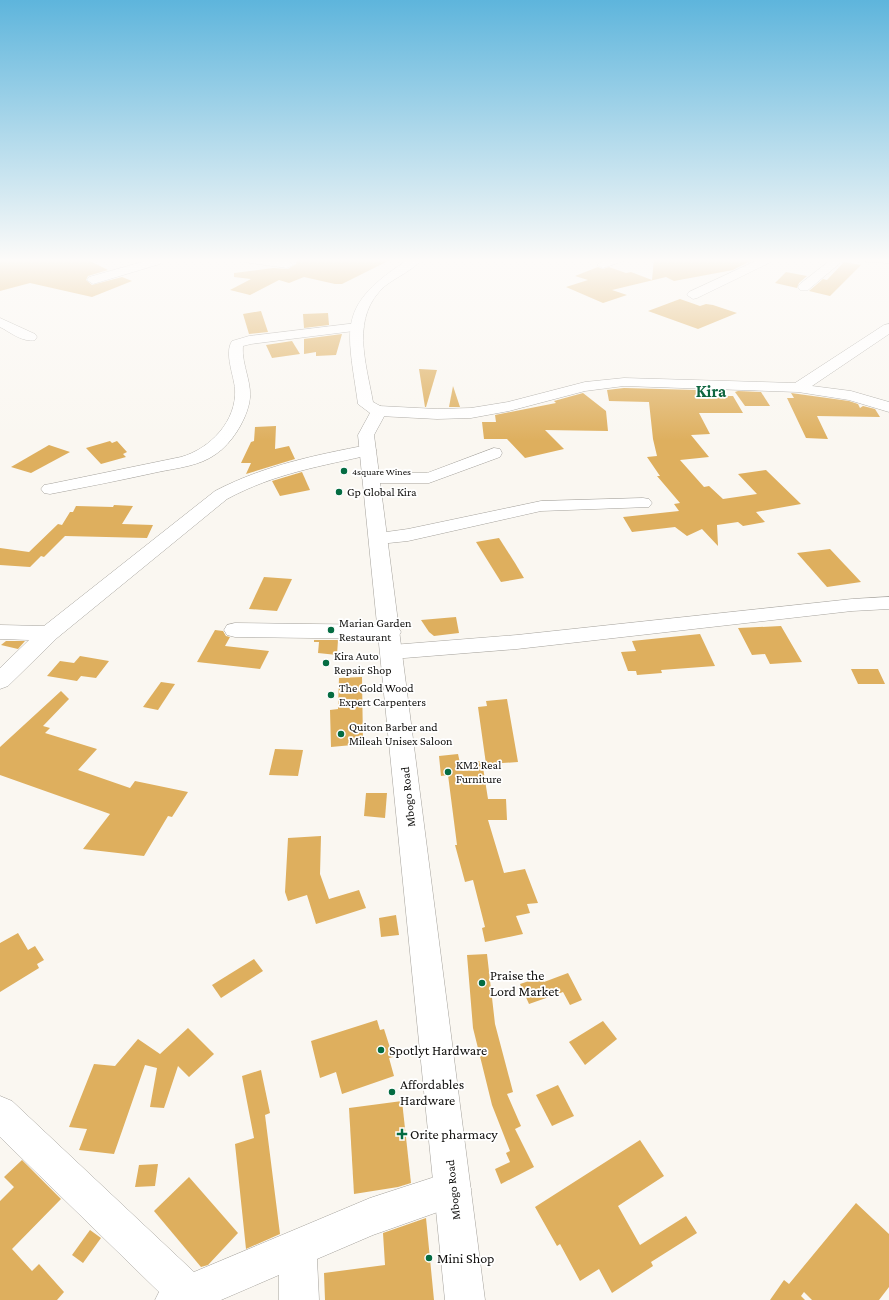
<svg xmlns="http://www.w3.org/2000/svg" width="889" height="1300" font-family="'Crimson Pro',serif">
<rect width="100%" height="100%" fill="#faf7f1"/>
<g fill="#deaf5e">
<path d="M0,259H86L108,270L88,276L86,280L92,285L122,277L132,281L92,297L30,283L0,291Z"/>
<path d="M297,259H392L342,284H335L304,277L289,283L279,280L250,295L230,290L251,279L234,277V273L273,268L288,269L296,264Z"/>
<path d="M654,259H754L733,270L674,281L666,277L612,290L627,295L603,303L566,287L588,280L575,276L598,267L603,269L609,267L626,273L631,272L652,280Z"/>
<path d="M844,262L861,265L830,296L809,291L823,279L827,280Z"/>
<path d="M786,272L807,276L799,283L797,288L775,283Z"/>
<path d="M680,299L700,306L706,304L713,305L737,313L698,329L648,311Z"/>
<path d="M261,311L268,332L249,334L243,314Z"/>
<path d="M328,313L329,325L304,328L303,314Z"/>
<path d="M342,334L336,355L316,356V352L304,354V339Z"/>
<path d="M292,341L300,354L272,358L266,345Z"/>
<path d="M419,369L437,370L426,407H425Z"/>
<path d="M453,386L460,407H449Z"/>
<path d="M624,388L696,390L697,396H733L743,413H699L710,434L691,435L709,457L680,460L704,487L709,486L723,499L757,494L738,474L766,470L801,504L756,512L765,522L743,526L738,522L717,525L718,546L702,529L687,536L675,527L632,532L623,517L679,511L674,504L680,503L657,476H660L647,457L657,456L653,439L649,402L609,401L607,390Z"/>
<path d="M738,391L761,392L770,406H745L735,392Z"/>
<path d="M583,393L606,411L608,431L545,430L564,449L525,458L507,439H484L482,422H496L495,415L556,403L554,401Z"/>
<path d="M791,393L849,401L858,404L860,408L863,406L875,409L880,417L817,416L828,439L806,438L787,398H794Z"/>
<path d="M276,426L275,449L289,446L295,459L246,474L251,463H241L251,442L254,441L255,427Z"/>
<path d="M110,441L112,443L117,441L127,452L123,454L126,457L101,464L86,448Z"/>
<path d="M49,445L70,452L31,473L11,467Z"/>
<path d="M302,472L310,490L280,496L272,481Z"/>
<path d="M114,505L133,506L122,524L153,525L147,538L65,536L44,557L41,556L30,567L0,565V548L29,552L58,524L62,525L70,512H73L76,506L113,507Z"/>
<path d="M499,538L515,563L524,578L501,582L476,542Z"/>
<path d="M830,549L861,582L827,587L797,553Z"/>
<path d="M264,577L292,579L277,611L249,609Z"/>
<path d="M456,617L459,633L434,636L429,632L421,620Z"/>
<path d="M781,626L802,662L770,664L765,654L752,655L738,628Z"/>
<path d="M215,630L223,631L226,636L230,637L225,646L269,651L260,669L197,662Z"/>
<path d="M700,634L715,666L661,670L662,673L637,675L636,671H628L621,652L636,651L632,641Z"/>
<path d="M314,640H338L337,655L318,653L319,642H314Z"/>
<path d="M6,641H25L18,649L1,645Z"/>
<path d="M80,656L109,661L96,678L81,676L77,681L47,676L60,661L74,663Z"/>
<path d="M851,669H878L885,684H858Z"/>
<path d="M362,677L363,744L331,747L330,710L338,709L339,678Z"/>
<path d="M161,682L175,684L158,710L143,707Z"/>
<path d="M61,691L69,699L43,726L50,728L45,733L97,749L78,770L130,788L135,781L188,792L172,817L168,816L144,856L83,849L110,814L0,775V747Z"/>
<path d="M507,699L518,762L486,764L478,707L487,706L486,701Z"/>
<path d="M275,749L303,750L298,776L269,775Z"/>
<path d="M458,754L460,763L482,761L488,799H506L507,820H488L504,873L525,869L538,903L527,904L530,913L516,916L523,934L485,942L482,928L485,927L473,880L465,882L455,845H457L448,775L441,776L439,756Z"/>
<path d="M366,793H387L385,818L364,816Z"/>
<path d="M321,836L320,874L329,899L359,890L366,908L316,924L307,895L288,901L285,892L288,838Z"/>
<path d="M396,915L399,935L381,937L379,918Z"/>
<path d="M18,933L28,950L35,946L44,960L37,964L39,968L0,992V943Z"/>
<path d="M487,954L495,1024L513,1092L507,1094L521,1126L515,1129L534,1167L501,1184L495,1169L510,1162L506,1153L510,1151L492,1105L473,1028L467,955Z"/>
<path d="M254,959L263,971L221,998L212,985Z"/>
<path d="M568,973L582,1000L570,1005L563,992L529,1004L520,984L541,977L544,982Z"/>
<path d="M377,1020L380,1030L384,1029L393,1057L389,1058L394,1076L342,1094L336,1072L320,1078L311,1041Z"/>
<path d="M603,1021L617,1039L585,1065L569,1042Z"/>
<path d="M188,1028L214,1054L189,1077L178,1066L164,1108L150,1107L157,1068L145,1065L114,1154L79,1150L87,1129L69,1127L94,1064L115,1066L138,1039L160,1054Z"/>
<path d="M261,1070L270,1113L265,1115L280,1234L246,1249L235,1144L254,1138L242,1076Z"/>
<path d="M558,1085L574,1116L552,1126L536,1095Z"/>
<path d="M402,1101L411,1183L398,1187L354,1194L349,1108Z"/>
<path d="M640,1140L664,1176L618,1206L640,1245L686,1216L697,1233L651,1262L653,1266L612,1293L599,1269L580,1281L560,1244L557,1246L535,1207Z"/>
<path d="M22,1160L61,1199L12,1249L32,1271L39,1264L64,1292L57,1300H0V1201L14,1187L4,1177Z"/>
<path d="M158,1164L155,1186L135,1187L139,1165Z"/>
<path d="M189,1177L238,1233L208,1265L201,1267L154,1211Z"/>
<path d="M856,1203L889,1234V1287L879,1300H812L804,1292L801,1296L805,1300H770L784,1280L789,1284Z"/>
<path d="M426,1218L434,1300H325L324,1273L385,1265L383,1233Z"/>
<path d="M90,1230L101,1238L83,1263L72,1255Z"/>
</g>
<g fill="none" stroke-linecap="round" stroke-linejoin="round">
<defs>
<g id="minor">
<path d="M149,259H159L162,262L160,264L93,284L87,280L89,277L149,260Z"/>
<path d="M238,259C249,258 286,257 293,265L287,268L244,262Z"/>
<path d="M610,259H626L624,261L603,268L597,265L599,263Z"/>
<path d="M760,259H775L773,261L697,298L693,299L687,295L689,292Z"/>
<path d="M832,259H845L808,290H800L798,287L800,284Z"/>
<path d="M861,259H889V263L867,262Z"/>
<path d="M0,318L35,334L37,337L35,340C23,343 10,332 0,327Z"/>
<path d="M357,323L362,324L364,327L362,330L251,344L243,346C241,365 254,385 249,404C245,422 231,444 216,454C200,466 177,468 158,472C122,480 86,487 50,494L44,493L41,489L44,485L50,484L181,457C210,449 237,421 235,389C234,376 224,353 232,341L249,336Z"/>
<path d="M889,324V334L812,386L851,391L889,402V412L849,400L798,392L624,386L585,391L509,411L471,418L437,419L379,416L374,414L371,411L374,408L379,406L437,409L471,408L508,402L585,382L624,378L795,383L884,325Z"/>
<path d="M368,445L374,446L376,450L374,454C322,466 275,473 227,499L57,638L8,686L0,689V668L29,640L0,639V625L44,626L215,491C263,466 315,455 368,445Z"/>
<path d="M494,448L500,449L502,453L500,457L429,483H371L365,482L362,478L365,474L371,473H427Z"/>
<path d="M643,498L649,499L652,503L649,507L541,511L408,541L379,544L372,542L370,538L372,534L408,529L541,501Z"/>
<path d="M889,597V609L852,611L517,649L392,659L384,657L381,652L384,647L392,645L517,635L852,599Z"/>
<path d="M235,623L390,625L398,627L401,632L398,637L390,639L235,637L227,635L224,630L227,625Z"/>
<path d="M0,1096L12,1101L194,1272L370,1198L453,1171L466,1176L471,1189L466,1202L373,1235L317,1259L319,1300H279V1275L221,1300H155L159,1292L0,1137Z"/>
</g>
<path id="major" d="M409,259H422C415,269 395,278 385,286C350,317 366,362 373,402L384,408L387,411L374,435L485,1300H445L358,435L370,413L358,404C347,326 336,306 409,259Z"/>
</defs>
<use href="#minor" stroke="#a5a29c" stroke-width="1"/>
<use href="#major" stroke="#a5a29c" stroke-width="1"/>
<use href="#minor" fill="#fff" fill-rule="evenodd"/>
<use href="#major" fill="#fff" fill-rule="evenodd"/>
</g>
<linearGradient id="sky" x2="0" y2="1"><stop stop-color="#5eb5dc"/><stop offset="0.59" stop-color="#fdfbf9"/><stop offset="1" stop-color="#fdfbf9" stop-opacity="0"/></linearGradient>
<rect width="889" height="441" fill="url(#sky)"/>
<g fill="#046c42" stroke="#fff" stroke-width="1.5">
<circle cx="344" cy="471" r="4"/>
<circle cx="339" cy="492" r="4"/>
<circle cx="331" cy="630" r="4"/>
<circle cx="326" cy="663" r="4"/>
<circle cx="331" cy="695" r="4"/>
<circle cx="341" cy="734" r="4"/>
<circle cx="448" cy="772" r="4"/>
<circle cx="482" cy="983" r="4"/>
<circle cx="381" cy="1050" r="4"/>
<circle cx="392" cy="1092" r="4"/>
<path d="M400 1128h4v4h4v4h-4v4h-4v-4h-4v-4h4z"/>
<circle cx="429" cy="1258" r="4"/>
</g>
<g text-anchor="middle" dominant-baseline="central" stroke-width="3.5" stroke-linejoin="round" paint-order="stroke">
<g font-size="10" fill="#11100e" stroke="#fff" text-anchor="start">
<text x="352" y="471">4square Wines</text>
</g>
<g font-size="12" fill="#11100e" stroke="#fff" text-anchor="start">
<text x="347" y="492">Gp Global Kira</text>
<text x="339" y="623">Marian Garden<tspan x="339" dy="14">Restaurant</tspan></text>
<text x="334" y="656">Kira Auto<tspan x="334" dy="14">Repair Shop</tspan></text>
<text x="339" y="688">The Gold Wood<tspan x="339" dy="14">Expert Carpenters</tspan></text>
<text x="349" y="727">Quiton Barber and<tspan x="349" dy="14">Mileah Unisex Saloon</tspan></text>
<text x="456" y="765">KM2 Real<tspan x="456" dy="14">Furniture</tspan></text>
</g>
<g font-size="12" fill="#11100e" stroke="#fff">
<text transform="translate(408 797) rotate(-96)">Mbogo Road</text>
<text transform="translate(453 1190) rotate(-96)">Mbogo Road</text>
</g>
<g font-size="14" fill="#11100e" stroke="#fff" text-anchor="start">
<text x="490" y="975">Praise the<tspan x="490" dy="16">Lord Market</tspan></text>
<text x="389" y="1050">Spotlyt Hardware</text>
<text x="400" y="1084">Affordables<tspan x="400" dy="16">Hardware</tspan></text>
<text x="410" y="1134">Orite pharmacy</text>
<text x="437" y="1258">Mini Shop</text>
</g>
<g font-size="17" font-weight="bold" fill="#0f6640" stroke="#fff">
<text x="711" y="391">Kira</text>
</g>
</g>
</svg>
